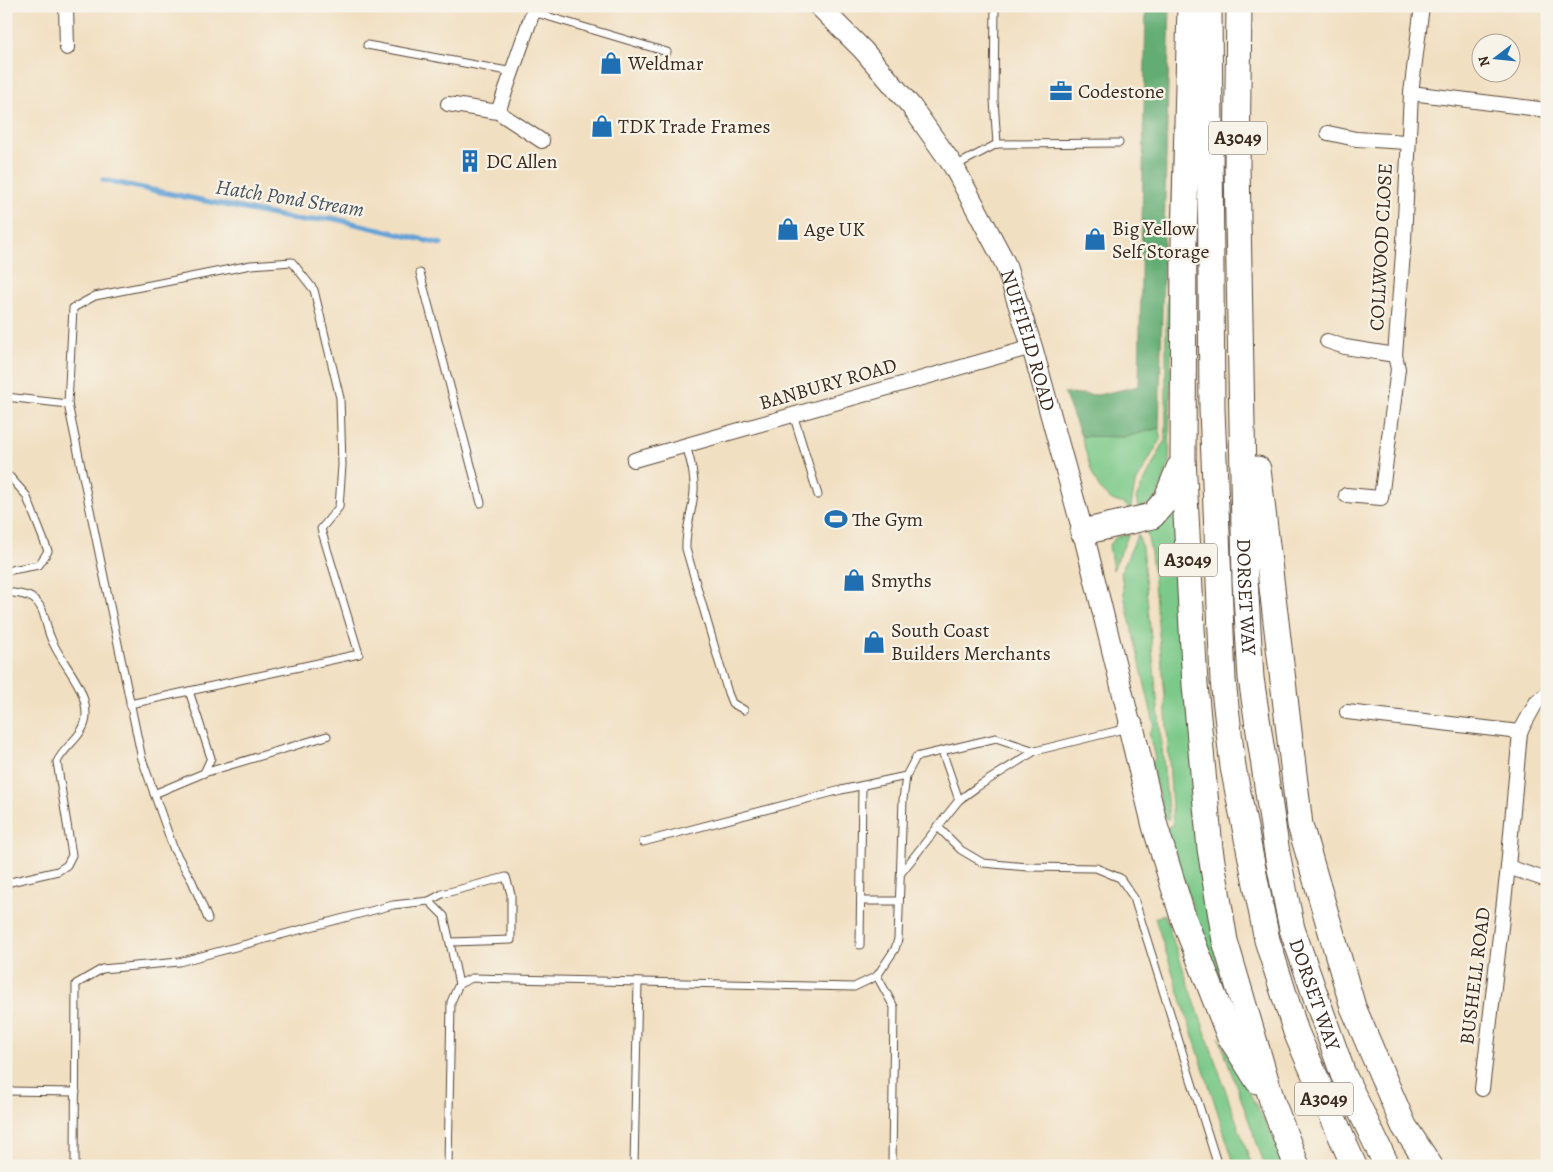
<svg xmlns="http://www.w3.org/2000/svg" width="1553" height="1172" font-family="Alegreya,serif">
<rect width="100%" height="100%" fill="#f7f3e8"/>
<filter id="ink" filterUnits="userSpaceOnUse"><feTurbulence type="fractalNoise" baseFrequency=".02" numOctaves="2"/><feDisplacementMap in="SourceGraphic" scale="10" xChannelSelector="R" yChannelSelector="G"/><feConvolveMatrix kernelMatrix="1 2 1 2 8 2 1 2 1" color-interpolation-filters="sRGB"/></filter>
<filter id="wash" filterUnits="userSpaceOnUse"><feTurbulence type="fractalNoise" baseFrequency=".0096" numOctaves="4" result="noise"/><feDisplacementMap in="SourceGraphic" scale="20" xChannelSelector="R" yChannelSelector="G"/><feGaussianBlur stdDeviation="1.12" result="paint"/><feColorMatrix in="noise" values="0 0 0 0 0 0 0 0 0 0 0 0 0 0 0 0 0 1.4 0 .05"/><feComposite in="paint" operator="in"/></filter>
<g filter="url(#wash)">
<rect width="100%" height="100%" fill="#f1dfc1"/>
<g fill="#7bc989" stroke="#5b7a54">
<path d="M1175,128L1169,465L1156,500L1139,509L1136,498L1165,440L1166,431V324Z"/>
<path d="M1159,428L1161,438L1135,485L1130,511L1125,504C1093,500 1090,462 1081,436L1126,437Z"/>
<path d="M1177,508L1230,1000L1234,1020L1229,1016L1166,828L1173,825L1165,696L1151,552L1146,530L1162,524Z"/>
<path d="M1129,534L1113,570L1109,546L1116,537Z"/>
<path d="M1138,534L1142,547L1169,819H1165L1151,763L1155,759L1149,733L1154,724L1124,595L1121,572Z"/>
<path d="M1164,914L1252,1166H1235L1155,918Z"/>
<path d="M1219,1037L1275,1140L1286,1166H1265Z"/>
</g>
<path fill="#64ad75" stroke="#506c4a" d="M1146,6H1170L1159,428L1126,437L1081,436L1064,393L1098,395L1139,386Z"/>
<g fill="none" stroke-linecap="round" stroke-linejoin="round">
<path stroke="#64a2d6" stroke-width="5.5" d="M103,180L303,221L331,218L441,244"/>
</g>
</g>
<g filter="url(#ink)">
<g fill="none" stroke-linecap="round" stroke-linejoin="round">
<defs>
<g id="lane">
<path d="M995,6L994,100L997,144"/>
<path d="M533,12L667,52"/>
<path d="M367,45L513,72"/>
<path d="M955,166L997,144L1119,143"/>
<path d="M420,273L481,503"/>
<path d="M6,397L68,404L142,759L174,850L192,881L208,919"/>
<path d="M68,404L73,308L95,296L251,265L292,262L314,290L340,398L342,465L339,507L321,529L359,654L130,704"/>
<path d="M793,414L818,495"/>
<path d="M686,445C690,460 695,475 694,491C693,511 685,528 686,549L728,693L732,703L744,710"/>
<path d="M6,477H10L26,495L48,551L39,565L6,571"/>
<path d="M6,592C13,593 26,594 32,598C45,606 45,624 50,636C60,664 86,683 86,715C86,735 65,745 57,762L72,855L67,865L58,871L6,883"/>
<path d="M942,751L959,800"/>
<path d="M204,773L327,736"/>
<path d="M154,794L204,773L211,758L189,691"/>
<path d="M937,826L961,850L983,863L1028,867L1096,868L1120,878L1134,898L1218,1166"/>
<path d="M643,842L841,790L906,776"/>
<path d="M901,873L959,800L977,787L1035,751L1128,728"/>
<path d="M429,901L442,894L506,877L511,894V940L451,942"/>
<path d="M861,901H899"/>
<path d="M860,945L862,786"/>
<path d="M877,976L894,1007L892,1166"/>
<path d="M6,1091L76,1092"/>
<path d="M75,1166L76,984L102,969L179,962L393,905L429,901L444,916L459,984"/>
<path d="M448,1166L451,1002L459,984L472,978L854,987L877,976L895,949L898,939L903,800L906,776L916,757L996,738L1035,751"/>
<path d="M634,1166L638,982"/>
</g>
<g id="street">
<path d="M66,6L67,48"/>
<path d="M1411,93L1422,6"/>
<path d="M448,104L498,112L542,141"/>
<path d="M498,112L535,6"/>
<path d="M1328,133L1356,139L1407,142"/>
<path d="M1327,341L1345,347L1395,355"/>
<path d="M634,460L1032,347"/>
<path d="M1346,495L1381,498L1398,369L1395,355L1404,240L1411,93L1547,110"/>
<path d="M1347,712L1520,732"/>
<path d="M1508,867L1547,880"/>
<path d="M1482,1089L1508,867L1520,732L1536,703L1547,694"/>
</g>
<g id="secondary">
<path id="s1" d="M819,6L863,50L911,106L954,167L1005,263L1032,347L1083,532L1131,727"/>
</g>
<g id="highway">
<path d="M1190,6L1184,242L1183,458L1195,685L1210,849L1225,941L1273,1104L1297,1166"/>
<path d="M1209,6L1212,409L1223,681L1233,767L1267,940L1296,1032L1354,1166"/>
<path id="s2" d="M1239,6L1237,166L1245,580L1251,678L1277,853L1292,929L1343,1074L1387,1166"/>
<path d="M1258,469L1300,825L1353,1007L1404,1126L1430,1166"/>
<path d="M1083,532L1152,516L1166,500L1179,468"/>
<path d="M1131,727L1155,826L1183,917L1229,1035L1258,1081"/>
</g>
</defs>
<use href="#lane" stroke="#564536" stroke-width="9"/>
<use href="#street" stroke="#564536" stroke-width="16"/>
<use href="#secondary" stroke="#564536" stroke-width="22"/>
<use href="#highway" stroke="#564536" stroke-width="27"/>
<use href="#lane" stroke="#fff" stroke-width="7"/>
<use href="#street" stroke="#fff" stroke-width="14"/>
<use href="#secondary" stroke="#fff" stroke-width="20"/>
<use href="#highway" stroke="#fff" stroke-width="25"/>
</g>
</g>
<defs>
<symbol id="shop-bare" viewBox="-9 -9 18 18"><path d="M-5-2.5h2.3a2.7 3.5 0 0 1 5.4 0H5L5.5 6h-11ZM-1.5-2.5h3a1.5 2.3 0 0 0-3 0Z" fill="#1f6fb2" stroke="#f7f3e8" stroke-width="2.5" paint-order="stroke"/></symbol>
<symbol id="office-bare" viewBox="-9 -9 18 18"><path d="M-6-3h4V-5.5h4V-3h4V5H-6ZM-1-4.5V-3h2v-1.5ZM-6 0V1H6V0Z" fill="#1f6fb2" stroke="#f7f3e8" stroke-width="2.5" paint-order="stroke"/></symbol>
<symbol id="building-bare" viewBox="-9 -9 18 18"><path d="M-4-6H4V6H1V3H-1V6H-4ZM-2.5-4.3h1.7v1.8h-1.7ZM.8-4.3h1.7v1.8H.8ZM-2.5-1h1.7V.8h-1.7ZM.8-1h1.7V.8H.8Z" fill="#1f6fb2" stroke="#f7f3e8" stroke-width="2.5" paint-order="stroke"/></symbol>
<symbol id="stadium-bare" viewBox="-9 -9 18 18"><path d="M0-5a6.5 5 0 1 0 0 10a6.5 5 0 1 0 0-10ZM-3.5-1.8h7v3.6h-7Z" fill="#1f6fb2" stroke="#f7f3e8" stroke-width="2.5" paint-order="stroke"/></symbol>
</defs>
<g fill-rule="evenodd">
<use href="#shop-bare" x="595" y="47" width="32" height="32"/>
<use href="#office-bare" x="1045" y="75" width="32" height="32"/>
<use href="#shop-bare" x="586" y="110" width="32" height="32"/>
<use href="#building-bare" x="454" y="145" width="32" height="32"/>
<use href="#shop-bare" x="772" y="213" width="32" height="32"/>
<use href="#shop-bare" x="1079" y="223" width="32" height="32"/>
<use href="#stadium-bare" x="820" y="503" width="32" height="32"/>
<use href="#shop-bare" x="838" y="564" width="32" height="32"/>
<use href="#shop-bare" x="858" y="626" width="32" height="32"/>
</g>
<g text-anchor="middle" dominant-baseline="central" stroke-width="4.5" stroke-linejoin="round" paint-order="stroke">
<g fill="#f7f3e8" stroke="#73665b" stroke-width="1">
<rect x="1209" y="121.5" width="58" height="33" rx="4"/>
<rect x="1159" y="543.5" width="58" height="33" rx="4"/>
<rect x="1295" y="1082.5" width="58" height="33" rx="4"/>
</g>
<g font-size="19" font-weight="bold" fill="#3b2a1e">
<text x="1238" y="138">A3049</text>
<text x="1188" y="560">A3049</text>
<text x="1324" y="1099">A3049</text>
</g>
<g font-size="20" fill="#3b2a1e" stroke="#f7f3e8" text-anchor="start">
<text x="628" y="63">Weldmar</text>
<text x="1078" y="91">Codestone</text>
<text x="618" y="126">TDK Trade Frames</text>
<text x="486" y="161">DC Allen</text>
<text x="1112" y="228">Big Yellow<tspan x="1112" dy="23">Self Storage</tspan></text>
<text x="804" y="229">Age UK</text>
<text x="852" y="519">The Gym</text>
<text x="871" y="580">Smyths</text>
<text x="891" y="630">South Coast<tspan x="891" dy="23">Builders Merchants</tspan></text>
</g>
<g font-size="20" fill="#3b2a1e" stroke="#f7f3e8">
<text transform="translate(1381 247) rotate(-87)">COLLWOOD CLOSE</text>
<text stroke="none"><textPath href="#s1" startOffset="400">NUFFIELD ROAD</textPath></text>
<text transform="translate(828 384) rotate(-16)">BANBURY ROAD</text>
<text stroke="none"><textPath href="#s2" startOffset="591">DORSET WAY</textPath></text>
<text transform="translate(1475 976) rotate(-83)">BUSHELL ROAD</text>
<text stroke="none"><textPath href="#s2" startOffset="996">DORSET WAY</textPath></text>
</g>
<g font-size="21" font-style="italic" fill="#49545e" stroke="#f7f3e8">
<text transform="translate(290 198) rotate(9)">Hatch Pond Stream</text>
</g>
</g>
<rect width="1553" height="1172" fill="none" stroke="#f7f3e8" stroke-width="25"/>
<g transform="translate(1496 58) rotate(254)"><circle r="24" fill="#f7f3e8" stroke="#aca397"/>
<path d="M0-4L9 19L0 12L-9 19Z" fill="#1f6fb2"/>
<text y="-8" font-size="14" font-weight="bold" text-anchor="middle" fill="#3b2a1e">N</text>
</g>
</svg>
